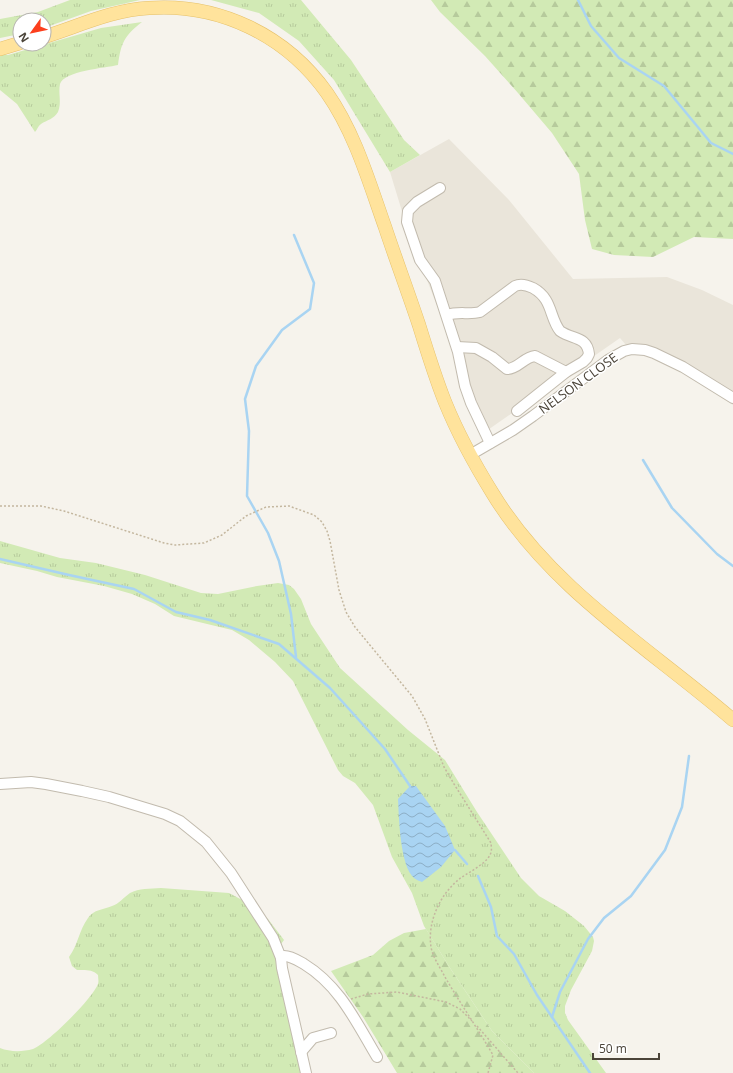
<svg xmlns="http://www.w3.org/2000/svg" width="733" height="1073" font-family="'Open Sans',sans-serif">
<defs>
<pattern id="grass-tufts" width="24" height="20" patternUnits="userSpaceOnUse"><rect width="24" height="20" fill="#d2eab5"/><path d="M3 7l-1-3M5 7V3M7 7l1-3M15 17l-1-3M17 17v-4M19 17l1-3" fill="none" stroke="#b6ca9c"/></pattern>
<pattern id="forest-firs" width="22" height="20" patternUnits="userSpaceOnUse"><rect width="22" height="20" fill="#d2eab5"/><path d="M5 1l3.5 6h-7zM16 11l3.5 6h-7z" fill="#b6ca9c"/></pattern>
<pattern id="water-waves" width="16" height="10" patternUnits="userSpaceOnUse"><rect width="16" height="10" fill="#a9d4f2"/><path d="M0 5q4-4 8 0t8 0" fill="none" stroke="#8caec5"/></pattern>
</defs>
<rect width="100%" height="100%" fill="#f6f3ec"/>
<path fill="#eae5da" d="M449,139L509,200L573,279L667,277L702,290L733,305V405L695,380L650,355L632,352L620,338L482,434L451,342L408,231L390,172Z"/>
<g fill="url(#grass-tufts)">
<path d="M70,0H140L91,11L44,28V20H20V34L0,38V19L38,12Z"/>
<path d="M211,0H301L351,60L404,140L420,155L390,172L334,80L299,41L259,13Z"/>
<path d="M142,22C124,36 121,43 118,65C105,68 64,71 60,84C58,93 62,103 58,112C54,119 47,120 41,124C38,126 37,130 35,132L17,104L0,90V54L8,55L101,28Z"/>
<path d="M0,541L60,558L96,563L145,575L201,593L218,594L257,586L278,583L289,585L294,589L301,599L311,624L340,668L408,730L445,760L477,812L521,878L539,896L565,911L584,926L593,937L594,941L592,951L571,990L565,1006V1013L568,1020L606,1073H534L492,1031L450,968L424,926L412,893L392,857L373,805L355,783L343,776L338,770L293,681L275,662L249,640L232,630L174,616L155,604L132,594L104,586L57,577L37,571L0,563Z"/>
<path d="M161,888L229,893L246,902L268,919L284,940L275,952L303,1073H0V1048C10,1052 22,1052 33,1049C48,1043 92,999 98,984C99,981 98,978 98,975C92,969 85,970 77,970L72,966L69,957C78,945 79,930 88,918C94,909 103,910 112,906C119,904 124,897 130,893C139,888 150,889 161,888Z"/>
</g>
<g fill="url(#forest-firs)">
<path d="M431,0H733V239L694,237L653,257L614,255L592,249L585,220L579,174L552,133L518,93L485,56L440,12Z"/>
<path d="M426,929L450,968L492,1031L534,1073H397L363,1017L331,971L373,955L389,941L404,933Z"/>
</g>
<path fill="url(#water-waves)" d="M410,786H416L445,826L455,850L441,867L422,882C420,881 416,880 414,878C400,866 399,818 398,799Z"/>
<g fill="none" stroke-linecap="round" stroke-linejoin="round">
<g stroke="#a9d4f2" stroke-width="2.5">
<path d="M578,0L591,26L619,58L664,86L711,143L733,154"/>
<path d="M294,235L314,283L310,309L282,330L256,366L245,399L249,431L247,496L268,533L279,561L291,614L296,657"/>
<path d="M643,460L672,508L717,554L733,566"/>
<path d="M0,559L69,575L134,589L176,612L210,620L279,644L330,688L385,749L410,786"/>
<path d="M455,850L467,864"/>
<path d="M478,876L491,907L497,936L514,954L537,995L590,1073"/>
<path d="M552,1017L560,992L588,939L604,918L631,896L665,850L682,807L689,756"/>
</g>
<defs>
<g id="minor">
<path d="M440,188L417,202L408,211L407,222L420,260L435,281L458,352L465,386L471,403L490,443"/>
<path d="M447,315C459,311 469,315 480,312L515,286C521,283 527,285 533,288C553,299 549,317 560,331C573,340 587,336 589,354L587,358L583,362L566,372L517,411"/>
<path d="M457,347L476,348L492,357L507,369C518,369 524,357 535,356L566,372"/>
<path d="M470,455L513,430L533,416L608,360L624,351L632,349L645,350L654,353L683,367L733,398"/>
<path d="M0,784L31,782L46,784L82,791L109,797L165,814L180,821L206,842L231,873L273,938L281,958L282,968L306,1073"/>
<path d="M281,958L284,956C291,956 297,960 304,964C340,986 356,1022 377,1057"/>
<path d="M301,1052L313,1038L331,1033"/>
</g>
<g id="major">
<path d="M44,37C79,26 112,10 149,8C219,3 286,35 327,93C355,133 369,182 385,227C396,260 408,292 419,325C427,351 435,377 445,402C458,434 475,465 493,494C551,589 649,648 733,720"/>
<path d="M0,49L20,43"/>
</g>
</defs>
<use href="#minor" stroke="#c2bbae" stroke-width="12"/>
<use href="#major" stroke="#e6c16a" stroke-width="14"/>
<g stroke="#c4b79f" stroke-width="1.5" stroke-dasharray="2 2" stroke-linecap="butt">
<path d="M0,506H41L64,511L164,543L175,545L204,543L222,535L246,516L266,507L289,506L314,515L322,522L327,531L330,541L339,590L346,612L355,627L412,696L425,719L444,767L454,784L491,843C491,845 492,849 491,852C490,861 470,872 462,877C441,892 427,921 431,947C433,958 440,967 445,977C460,1003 478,1029 493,1055L488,1073"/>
<path d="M351,999L368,994L397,992L446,1002L460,1009L472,1021"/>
<path d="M477,1026L518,1073"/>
</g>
<use href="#minor" stroke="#fff" stroke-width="10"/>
<use href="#major" stroke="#ffe39c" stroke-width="13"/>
</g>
<g text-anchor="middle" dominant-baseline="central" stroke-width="3" stroke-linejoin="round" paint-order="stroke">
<g font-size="13" fill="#4b4439" stroke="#fff">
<text transform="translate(578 383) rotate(-36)">NELSON CLOSE</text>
</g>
</g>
<g transform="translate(32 32) rotate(237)"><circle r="19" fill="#ffffff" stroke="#b7b4b0"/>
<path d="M0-3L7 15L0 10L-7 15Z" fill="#fc3f1d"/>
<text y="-6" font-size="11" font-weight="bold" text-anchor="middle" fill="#4b4439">N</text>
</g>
<path d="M593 1053v6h66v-6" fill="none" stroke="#4b4439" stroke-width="2"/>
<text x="599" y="1053" font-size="12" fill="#4b4439" stroke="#ffffff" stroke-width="3" paint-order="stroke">50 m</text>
</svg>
